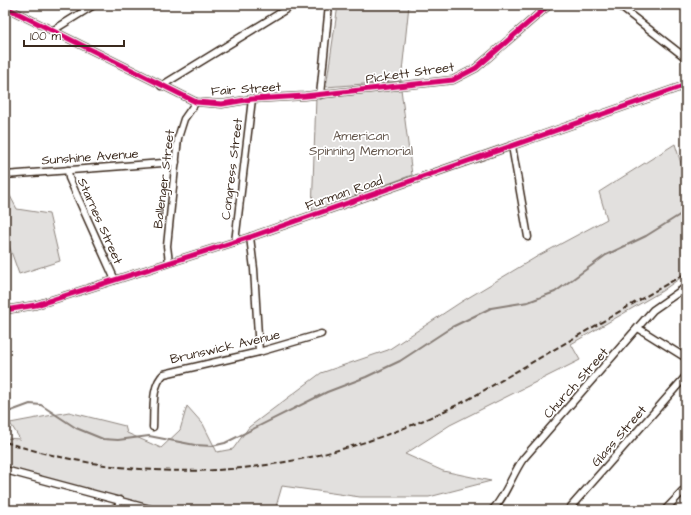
<svg xmlns="http://www.w3.org/2000/svg" width="691" height="515" font-family="'Architects Daughter',sans-serif">
<rect width="100%" height="100%" fill="#fff"/>
<filter id="ink" filterUnits="userSpaceOnUse"><feTurbulence type="fractalNoise" baseFrequency=".025" numOctaves="2"/><feDisplacementMap in="SourceGraphic" scale="8" xChannelSelector="R" yChannelSelector="G"/><feConvolveMatrix kernelMatrix="1 2 1 2 8 2 1 2 1" color-interpolation-filters="sRGB"/></filter>
<g filter="url(#ink)">
<g fill="#e2e0de" stroke="#8e857e">
<path d="M338,5H409L401,81L326,87Z"/>
<path d="M401,89L412,175L312,212L316,97Z"/>
<path d="M675,144L684,173L686,172V274L662,291L571,344L580,360L450,425L405,454L443,471L491,481L429,497H360L282,486L275,510H162L5,468V438L20,439L10,423L69,412L125,426L127,433L161,448L180,430L187,406L203,424L217,452L233,449L249,427L321,373L388,350L461,302L538,256L607,219L599,192Z"/>
<path d="M5,194H9L17,209L49,214L60,261L19,274L8,243L5,241Z"/>
</g>
<g fill="none" stroke-linecap="round" stroke-linejoin="round">
<path stroke="#887e77" stroke-width="2" d="M5,411H11L30,404L41,405L76,428L103,439L118,440L149,436L195,445L212,446L225,443L327,392L366,377L400,361L452,327L491,308L528,302L555,292L606,255L646,236L686,211"/>
<defs>
<g id="street">
<path d="M618,5L686,58"/>
<path d="M5,7L196,102L222,104L252,99L305,96L453,80L476,68L549,5"/>
<path d="M52,31L94,5"/>
<path d="M161,86L293,5"/>
<path d="M320,95L329,5"/>
<path d="M512,146L528,237"/>
<path d="M68,170L69,178L115,280"/>
<path d="M5,175L176,162"/>
<path d="M250,237L254,269L259,352"/>
<path d="M235,242L252,99"/>
<path d="M169,262L167,246L178,138L184,119L196,102"/>
<path d="M5,310L36,305L250,237L686,85"/>
<path d="M638,328L686,358"/>
<path d="M153,427C154,411 151,385 164,374L259,352L321,334"/>
<path d="M5,470L154,510"/>
<path d="M117,510L120,500"/>
<path d="M492,510C503,501 513,473 523,459L653,310L686,287"/>
<path d="M568,510L686,376"/>
<path d="M665,510L686,488"/>
</g>
</defs>
<use href="#street" stroke="#3b2a1e" stroke-width="9"/>
<use href="#street" stroke="#fff" stroke-width="6"/>
<path stroke="#3b2a1e" stroke-width="2" stroke-dasharray="6 3" stroke-linecap="butt" d="M5,442C166,493 319,475 469,399L686,273"/>
<defs>
<g id="cycleway">
<path d="M5,7L196,102L222,104L252,99L305,96L453,80L476,68L549,5"/>
<path d="M5,310L36,305L250,237L686,85"/>
</g>
</defs>
<use href="#cycleway" stroke="#fff" stroke-width="8"/>
<use href="#cycleway" stroke="#d6006c" stroke-width="5"/>
</g>
</g>
<g text-anchor="middle" dominant-baseline="central" stroke-width="3.5" stroke-linejoin="round" paint-order="stroke">
<g font-size="13" fill="#3b2a1e" stroke="#fff">
<text transform="translate(410 73) rotate(-8)">Pickett Street</text>
<text transform="translate(246 89) rotate(-4)">Fair Street</text>
<text transform="translate(90 157) rotate(-4)">Sunshine Avenue</text>
<text transform="translate(232 169) rotate(-83)">Congress Street</text>
<text transform="translate(164 179) rotate(-83)">Ballenger Street</text>
<text transform="translate(344 193) rotate(-19)">Furman Road</text>
<text transform="translate(100 221) rotate(66)">Starnes Street</text>
<text transform="translate(225 347) rotate(-13)">Brunswick Avenue</text>
<text transform="translate(576 383) rotate(-48)">Church Street</text>
<text transform="translate(619 436) rotate(-49)">Glass Street</text>
</g>
<g font-size="13" fill="#65584e" stroke="#fff">
<text x="361" y="136">American<tspan x="361" dy="15">Spinning Memorial</tspan></text>
</g>
</g>
<rect width="691" height="515" fill="none" stroke="#fff" stroke-width="20"/>
<rect x="10" y="10" width="671" height="495" fill="none" stroke="#3b2a1e" stroke-width="1.5" filter="url(#ink)"/>
<path d="M24 40v6h100v-6" fill="none" stroke="#3b2a1e" stroke-width="2"/>
<text x="30" y="40" font-size="12" fill="#3b2a1e" stroke="#ffffff" stroke-width="3" paint-order="stroke">100 m</text>
</svg>
